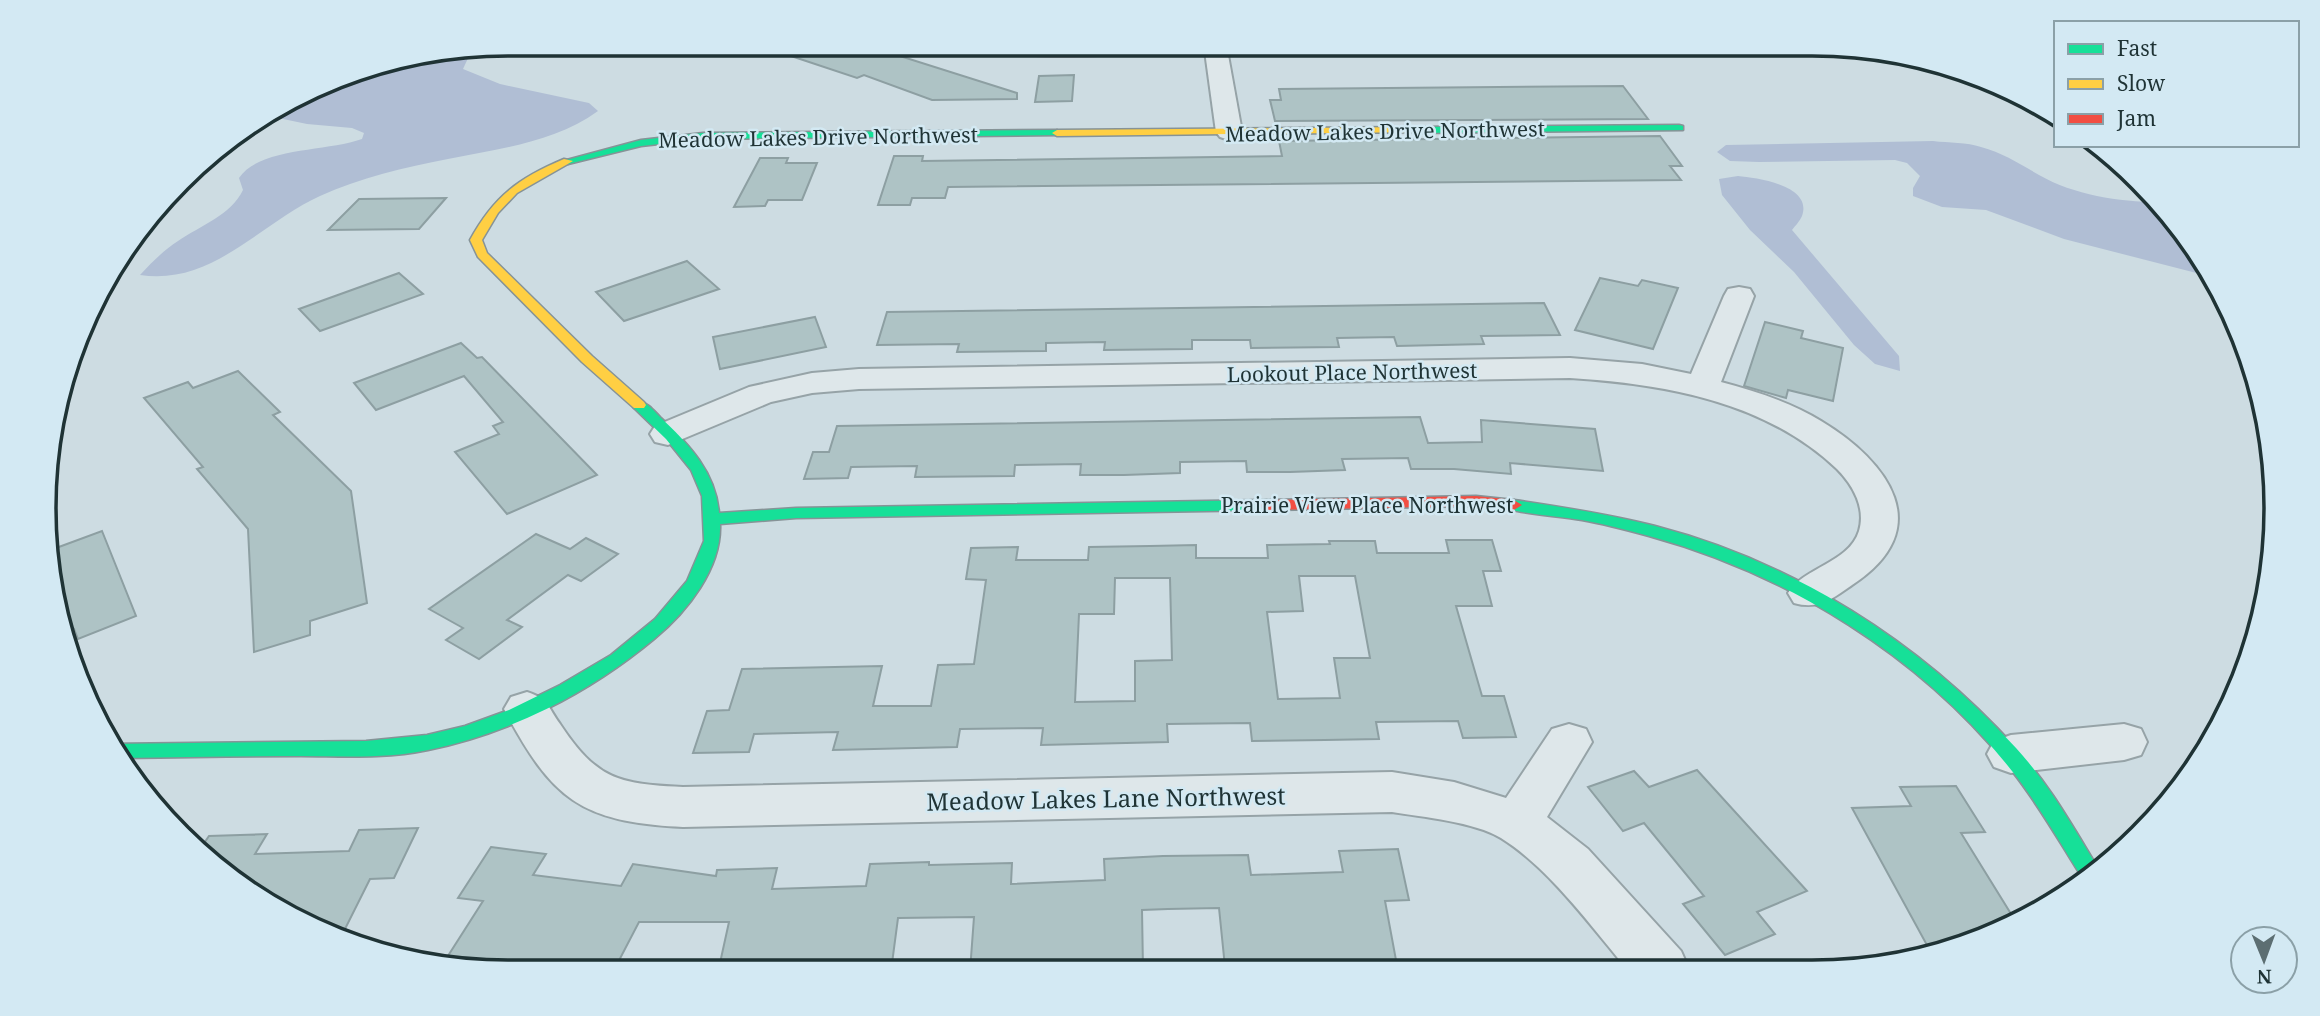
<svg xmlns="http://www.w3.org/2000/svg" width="2320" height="1016" font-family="'Noto Serif',serif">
<rect width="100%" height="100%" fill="#cddce2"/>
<g fill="#b0bed4">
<path d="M481,48L469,56L463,69L500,84L589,103L598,111C554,143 500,148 448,159C405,167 360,178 320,196C259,224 212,286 140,275C152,262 163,251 178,241C200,226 231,215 243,190L239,178C260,147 326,152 362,139L364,133L352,128L307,124L264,115L276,106L358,69Z"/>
<path d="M1933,141C1949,143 1967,142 1981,147C2003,153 2020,164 2039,175C2074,195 2119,202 2158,202L2181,226L2212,277L2064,239L1986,210L1942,207L1913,196V188L1920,176L1907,163L1895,160L1759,162L1730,161L1717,152L1726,145Z"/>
<path d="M1738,176C1757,178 1813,185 1802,216C1800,221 1795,226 1792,230L1899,356L1900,371L1875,364L1854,345L1794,272L1750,230L1722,195L1719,179Z"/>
</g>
<g fill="#c2b6c4">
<path d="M983,44H1155L1162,52C1131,56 1003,66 983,44Z"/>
<path d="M1281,44H1571L1568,48L1552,53L1354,56L1284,50Z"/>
</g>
<g fill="#aec3c5" stroke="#8d9fa2" stroke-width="2" fill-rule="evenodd">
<path d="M771,44H862L1017,93V99L932,100L864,75L857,78L770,49Z"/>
<path d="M1074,75L1072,101L1035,102L1039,76Z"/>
<path d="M1623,86L1648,119L1275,121L1270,100H1281L1279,89Z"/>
<path d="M1660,136L1682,166H1670L1681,180L948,187L945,198H912L910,205H878L894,156H923L922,161L1282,156L1279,141Z"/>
<path d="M760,158H788L786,163H817L802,200H768L765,206L734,207Z"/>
<path d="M446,198L419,229L328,230L359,199Z"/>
<path d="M687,261L719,289L624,321L596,292Z"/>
<path d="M399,273L423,294L320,331L299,309Z"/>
<path d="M1600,278L1638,286L1642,280L1678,288L1653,349L1575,330Z"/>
<path d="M1544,303L1560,335L1481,336L1484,344L1397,346L1394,337L1337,338L1339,347L1251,348L1250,340H1192V349L1104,350L1105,342L1046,343V351L957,352L959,344L877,345L887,312Z"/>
<path d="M815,317L826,347L720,369L713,337Z"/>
<path d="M1765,322L1803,331L1801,338L1843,348L1833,401L1788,390L1786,398L1744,386Z"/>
<path d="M461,343L477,358L482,357L597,475L507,514L455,452L499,434L493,426L503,422L464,376L376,410L354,383Z"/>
<path d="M238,371L280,412L273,415L351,491L367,603L310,621V635L254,652L248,529L197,469L203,467L144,398L188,382L193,388Z"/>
<path d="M1420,417L1428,443L1482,442L1481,420L1595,429L1603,471L1510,463L1511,474L1454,469H1411L1408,458L1342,459L1345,470L1290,472H1247L1246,461L1180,462V473L1124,475H1080L1081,464L1015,465L1014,476L915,477L917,466L851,467L848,478L804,479L813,452H829L837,426Z"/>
<path d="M102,531L136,616L78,639L74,629L65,632L53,598L48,551Z"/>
<path d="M536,534L570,549L586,538L618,554L581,581L568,575L507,620L522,627L479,659L446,640L463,628L429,609Z"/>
<path d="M1446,540H1492L1501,571H1483L1492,606H1456L1482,696H1504L1516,737L1463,738L1458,721L1376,722L1379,739L1325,740L1252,741L1250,723L1167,724L1168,742L1041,745L1043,728L960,729L957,747L833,750L838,732L754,734L749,752L693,753L707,711L729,710L742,669L882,666L873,706H931L938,665L974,664L986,580L966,579L971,548L1018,547L1016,560H1088L1089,547L1150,546L1196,545V558H1268L1267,545L1330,544L1329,541H1375L1377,553H1449ZM1299,576H1355L1370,658H1334L1340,698L1278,699L1267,612L1303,611ZM1115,578H1170L1172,660L1135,661V701L1075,702L1079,614H1114Z"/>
<path d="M1697,770L1807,891L1757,912L1775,934L1725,955L1683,904L1704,896L1644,823L1623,831L1588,787L1634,771L1649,787Z"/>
<path d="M1956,786L1985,832L1961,833L2016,922L1990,937L1954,946L1928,947L1852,808L1911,806L1900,787Z"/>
<path d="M418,828L394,878L370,879L340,939L276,910L198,852L209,836L267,834L255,854L349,851L359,830Z"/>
<path d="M491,847L546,854L533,875L621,886L633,864L716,876L717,870L777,868L772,889L866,886L870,864L929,862V865L1012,863L1011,884L1105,880L1104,859L1163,856L1248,855L1251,875L1343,872L1339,851L1398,849L1409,900L1385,901L1396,960L1225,967L1219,908L1168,909L1142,910L1143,969L970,971L974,917L898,918L891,971L718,972L729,922H639L613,972H543L446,959L483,901L458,898Z"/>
</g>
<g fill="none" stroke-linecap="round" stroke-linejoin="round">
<defs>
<g id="street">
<path d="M1204,44H1226L1242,132L1238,137L1229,140L1220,137L1216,132Z"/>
<path d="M1739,287L1750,289L1754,296L1721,382C1755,391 1790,402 1821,421C1889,462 1938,529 1852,585C1832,599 1819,610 1794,603L1788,593C1804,567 1849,563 1859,531C1866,508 1853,485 1837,469C1765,401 1665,384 1570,378L859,389L812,393L771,402L668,445L655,442L650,434L655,426L749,387L812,373L859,369L1570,358L1642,364L1691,374L1724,296L1728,289Z"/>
<path d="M527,692C549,699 547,706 560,724C597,780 619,784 683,787L1392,772L1454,782L1506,798L1552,729L1569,724L1586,729L1592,742L1547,817L1588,849L1681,951L1689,969H1627C1591,926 1549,868 1501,838C1475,822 1423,817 1392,812L683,827C580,822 552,799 504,709L511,697Z"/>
<path d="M2124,724L2141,729L2147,742L2141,755L2124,760L2011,773L1994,767L1987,754L1994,741L2011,735Z"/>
</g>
<g id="fast">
<path d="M1679,125L1683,126V130L1415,133L1410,130L1415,127Z"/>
<path d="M1057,130L1062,133L1061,135L703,139L641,146L568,164L563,161L641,140L703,133Z"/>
<path d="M639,401C648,403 654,411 660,417C689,444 716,473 719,513L796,508L1265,500L1273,505L1265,510L796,518L720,524C722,568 687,612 654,639C589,693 511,733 428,750C386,759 343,756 301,756C241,756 180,757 120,758L109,744L366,741L427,735L465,726L509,710L560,685L611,655L655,619L687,581L704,541L702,496L691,470L666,439L634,408L632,405Z"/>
<path d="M1514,500C1562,507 1608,514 1655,526C1794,562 1920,642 2016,748C2050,785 2074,829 2100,871L2085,882C2061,845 2040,806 2012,771C1922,657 1788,574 1649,536C1627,530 1604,524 1582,520C1558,516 1532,515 1508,509L1506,505L1508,501Z"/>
</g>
<g id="slow">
<path d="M1415,127L1420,130L1419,132L1057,136L1052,133L1057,130Z"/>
<path d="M564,159L573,161L517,193L498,213L482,240L487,253L592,356L644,402L646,405L644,408H634L582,362L478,257L470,240C494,196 519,178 564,159Z"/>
</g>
<path id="jam" d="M1476,496L1514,500L1522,505L1514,510L1476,506L1265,510L1257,505L1265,500Z"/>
</defs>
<use href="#street" stroke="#96a3a7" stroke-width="4"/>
<use href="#fast" stroke="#869397" stroke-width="3"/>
<use href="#slow" stroke="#869397" stroke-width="3"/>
<use href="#jam" stroke="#869397" stroke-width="3"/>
<use href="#street" fill="#dee7ea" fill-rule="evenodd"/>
<use href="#fast" fill="#16e098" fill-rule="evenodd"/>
<use href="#slow" fill="#ffcf43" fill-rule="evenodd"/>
<use href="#jam" fill="#f24e42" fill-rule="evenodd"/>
</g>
<g text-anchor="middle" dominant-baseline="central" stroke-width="5" stroke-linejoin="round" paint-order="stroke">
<g font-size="21" fill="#1f3335" stroke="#d3e9f3">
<text transform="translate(1385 131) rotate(-1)">Meadow Lakes Drive Northwest</text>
<text transform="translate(818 137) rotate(-1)">Meadow Lakes Drive Northwest</text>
<text transform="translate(1352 372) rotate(-1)">Lookout Place Northwest</text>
<text x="1367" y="505">Prairie View Place Northwest</text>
</g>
<g font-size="24" fill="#1f3335" stroke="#d3e9f3">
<text transform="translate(1106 798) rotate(-1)">Meadow Lakes Lane Northwest</text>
</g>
</g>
<path d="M0 0H2320V1016H0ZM508 56H1812A452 452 0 0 1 2264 508V508A452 452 0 0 1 1812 960H508A452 452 0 0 1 56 508V508A452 452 0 0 1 508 56Z" fill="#d3e9f3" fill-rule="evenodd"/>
<path fill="none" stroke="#1f3335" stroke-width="3.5" d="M508 56H1812A452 452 0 0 1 2264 508V508A452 452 0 0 1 1812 960H508A452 452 0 0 1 56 508V508A452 452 0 0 1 508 56Z"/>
<rect x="2054" y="21" width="245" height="126" fill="#d3e9f3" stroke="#8ba0a7" stroke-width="2"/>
<rect x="2068" y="44" width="35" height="10" fill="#16e098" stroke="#8ba0a7" stroke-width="2"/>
<text x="2117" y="56" font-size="21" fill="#1f3335">Fast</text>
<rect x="2068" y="79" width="35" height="10" fill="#ffcf43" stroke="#8ba0a7" stroke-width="2"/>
<text x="2117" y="91" font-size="21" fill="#1f3335">Slow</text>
<rect x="2068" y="114" width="35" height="10" fill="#f24e42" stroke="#8ba0a7" stroke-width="2"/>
<text x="2117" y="126" font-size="21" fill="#1f3335">Jam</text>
<g transform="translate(2264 960) rotate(179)"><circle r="33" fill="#d3e9f3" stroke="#8ba0a7" stroke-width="2"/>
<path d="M0-5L12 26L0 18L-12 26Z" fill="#5c6e72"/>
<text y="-10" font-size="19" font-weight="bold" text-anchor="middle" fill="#1f3335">N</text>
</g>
</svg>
